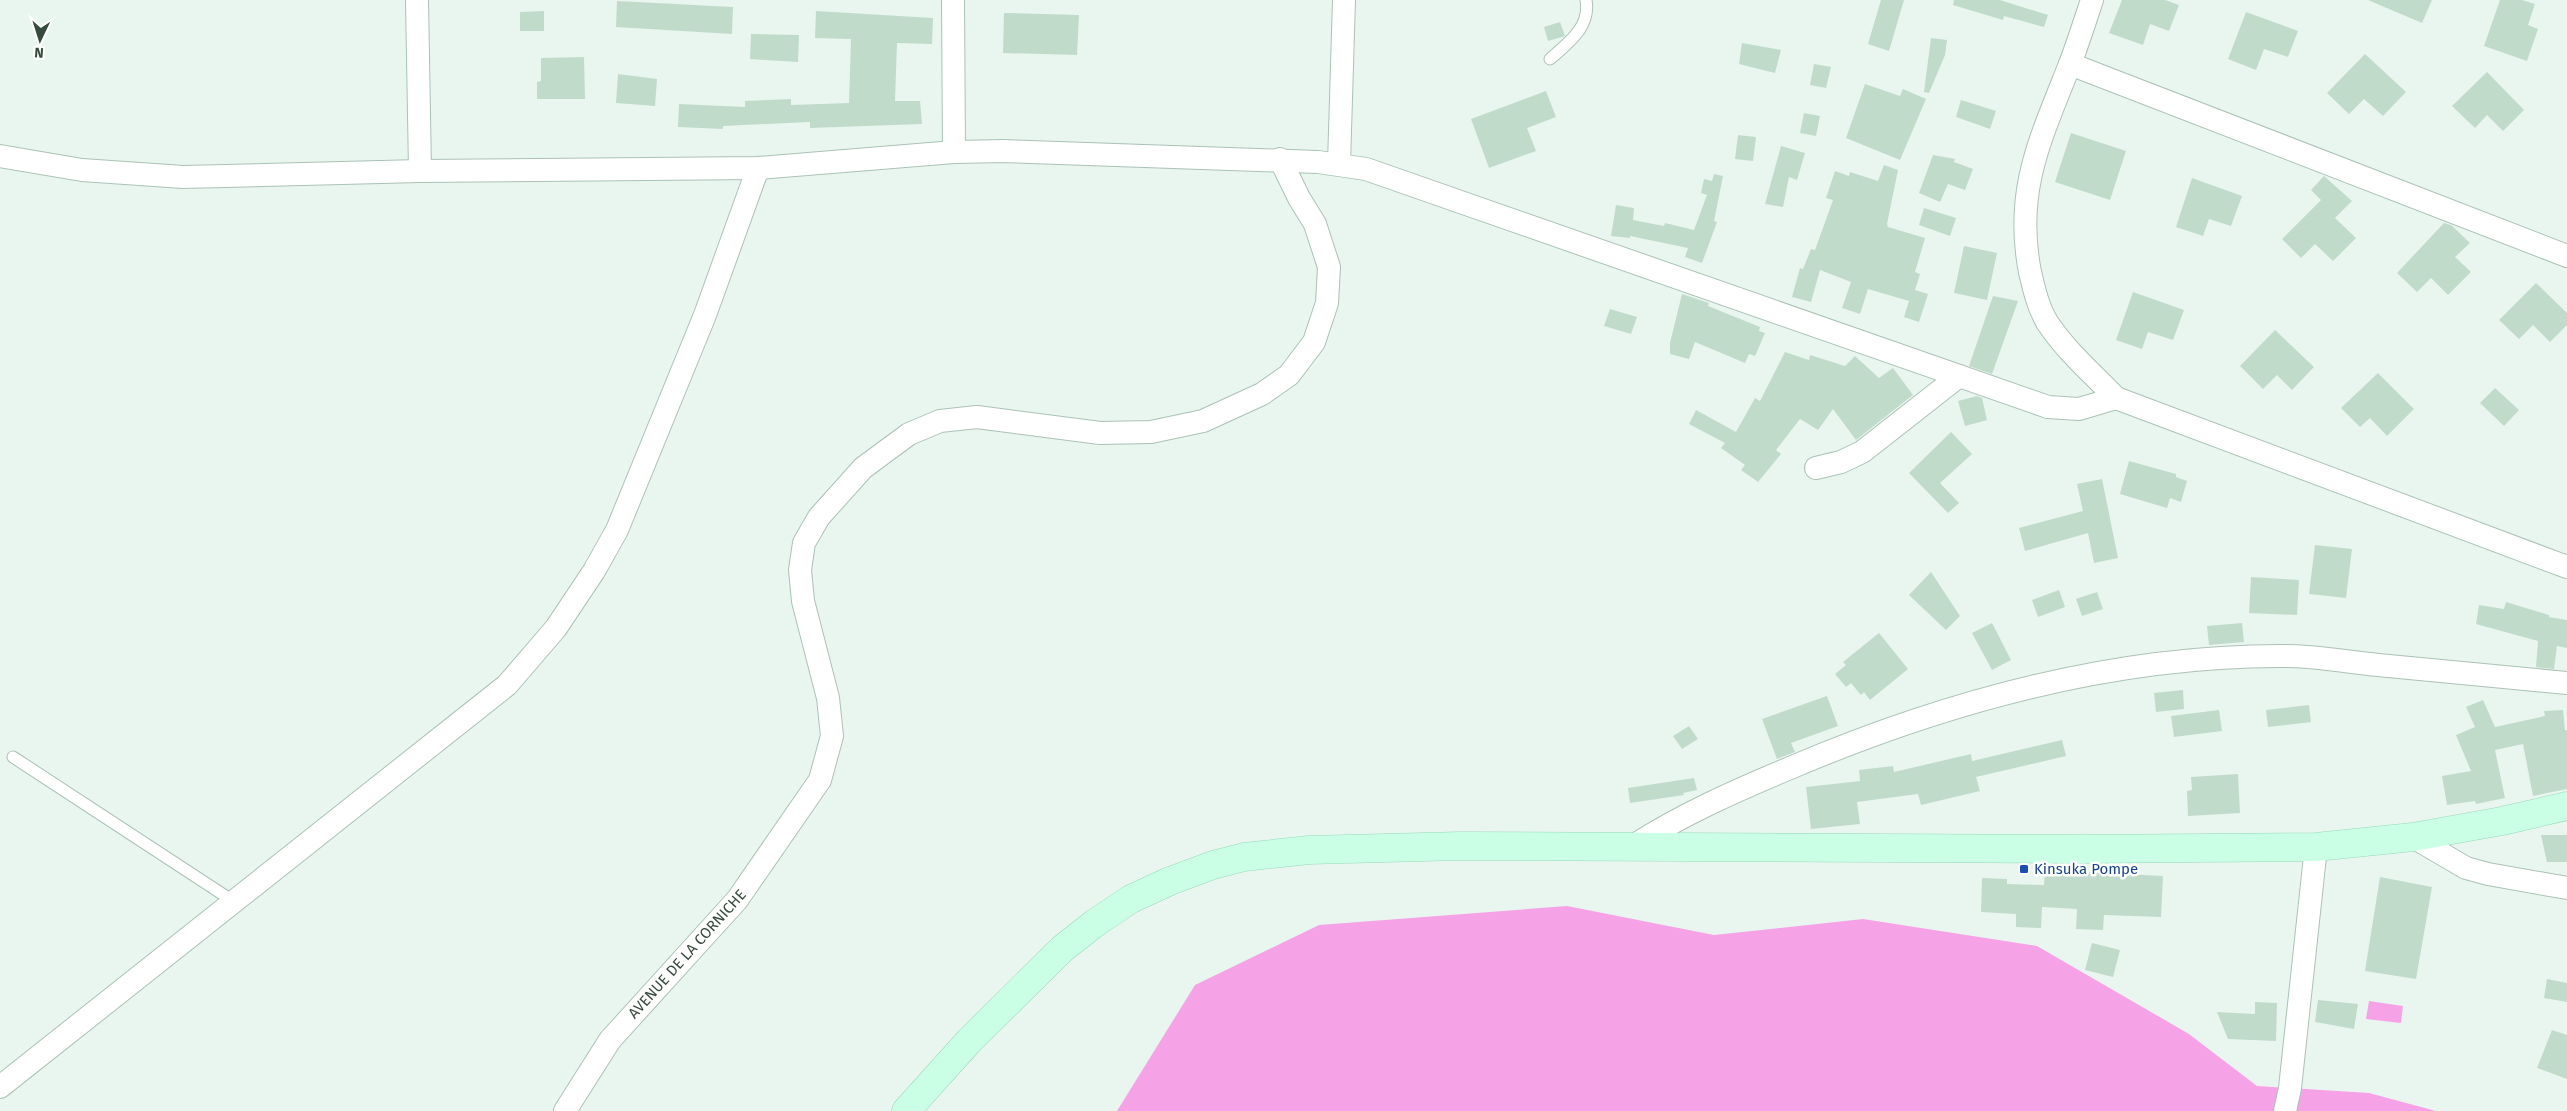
<svg xmlns="http://www.w3.org/2000/svg" width="2567" height="1111" font-family="'Fira Sans',sans-serif">
<rect width="100%" height="100%" fill="#e9f6ef"/>
<g fill="#f5a3e6">
<path d="M1567,906L1714,935L1863,919L2037,946L2189,1034L2257,1086L2369,1093L2436,1111H1117L1195,985L1319,925Z"/>
<path d="M2369,1001L2403,1006L2401,1023L2366,1019Z"/>
</g>
<g fill="#c1dbcb">
<path d="M1881,0H1904L1889,51L1868,44Z"/>
<path d="M1954,0H2000L2048,15L2044,27L2004,16L2003,20L1953,5Z"/>
<path d="M2122,0H2165L2179,5L2169,31L2150,24L2143,45L2109,33Z"/>
<path d="M2368,0H2432L2422,23Z"/>
<path d="M2500,0H2522L2535,4L2528,25L2538,29L2527,61L2484,46Z"/>
<path d="M617,1L733,7L732,34L616,27Z"/>
<path d="M544,11V31H520V12Z"/>
<path d="M816,11L933,18L932,44L897,43L895,101H920L922,124L810,128V122L723,126V129L678,127L679,104L745,107V101L791,99V105L849,103L851,39L815,38Z"/>
<path d="M2246,12L2298,31L2288,57L2264,49L2256,70L2228,59Z"/>
<path d="M1004,13L1079,15L1077,55L1003,53Z"/>
<path d="M1560,22L1565,36L1548,41L1544,27Z"/>
<path d="M751,34L799,35L798,62L750,59Z"/>
<path d="M1931,38L1947,40L1945,55L1929,93L1924,92Z"/>
<path d="M1742,43L1781,50L1775,73L1739,64Z"/>
<path d="M2365,54L2406,92L2383,116L2364,99L2349,114L2327,93Z"/>
<path d="M584,57L585,99H537V82L541,81V58Z"/>
<path d="M1814,64L1831,67L1826,88L1810,85Z"/>
<path d="M2487,72L2524,110L2503,131L2487,115L2475,128L2452,106Z"/>
<path d="M618,74L657,79L655,106L616,103Z"/>
<path d="M1865,84L1900,96L1903,89L1926,99L1900,160L1846,138Z"/>
<path d="M1546,91L1556,117L1527,128L1536,151L1489,168L1471,119Z"/>
<path d="M1961,100L1996,111L1990,129L1956,117Z"/>
<path d="M1804,113L1820,116L1816,136L1800,133Z"/>
<path d="M2071,133L2126,151L2110,200L2055,182Z"/>
<path d="M1738,135L1756,137L1753,161L1735,159Z"/>
<path d="M1781,146L1805,153L1797,180L1789,177L1783,207L1765,204Z"/>
<path d="M1933,155L1955,159L1954,162L1973,169L1965,190L1948,184L1940,202L1919,193Z"/>
<path d="M1884,165L1898,170L1887,224L1888,227L1925,238L1915,272L1920,274L1915,290L1928,294L1919,322L1904,317L1909,301L1868,289L1860,314L1842,308L1851,282L1820,270L1811,302L1792,297L1800,268L1803,269L1811,249L1815,250L1833,200L1826,198L1835,171L1849,176L1850,172L1878,181Z"/>
<path d="M1714,174L1723,176L1714,221L1717,222L1702,263L1685,257L1688,248L1630,236V238L1611,236L1616,205L1634,208L1633,220L1664,226L1665,223L1694,230L1707,195L1701,193L1704,179L1712,181Z"/>
<path d="M2324,176L2352,201L2335,218L2356,238L2333,261L2315,244L2301,258L2282,239L2321,200L2311,190Z"/>
<path d="M2192,178L2242,196L2231,226L2209,219L2203,236L2176,227Z"/>
<path d="M1924,208L1956,218L1950,236L1919,225Z"/>
<path d="M2444,223L2451,225L2470,243L2455,257L2471,272L2448,295L2431,278L2417,292L2397,273Z"/>
<path d="M1964,246L1997,253L1987,300L1954,293Z"/>
<path d="M2536,283L2567,313V325L2550,342L2533,325L2519,339L2499,320Z"/>
<path d="M2133,292L2184,310L2173,340L2148,332L2142,349L2116,340Z"/>
<path d="M1682,294L1709,303L1708,306L1760,327L1759,331L1765,333L1755,356L1749,354L1745,363L1695,342L1689,359L1670,354V343Z"/>
<path d="M1993,296L2018,301L1992,374L1969,366Z"/>
<path d="M1610,309L1637,317L1631,334L1604,326Z"/>
<path d="M2275,330L2314,367L2292,390L2277,375L2263,389L2240,366Z"/>
<path d="M1785,352L1809,360L1810,355L1845,366L1855,356L1879,378L1893,368L1913,395L1856,440L1833,409L1818,430L1800,419L1776,450L1781,454L1758,482L1741,470L1745,465L1721,448L1725,443L1689,424L1696,410L1736,432L1755,398L1760,401Z"/>
<path d="M2378,373L2414,409L2387,436L2370,418L2360,427L2341,408Z"/>
<path d="M2495,388L2519,410L2504,426L2480,403Z"/>
<path d="M1977,396L1982,398L1987,420L1965,426L1958,401Z"/>
<path d="M1951,432L1972,454L1940,483L1959,503L1948,513L1909,473Z"/>
<path d="M2129,461L2176,474V477L2187,481L2181,502L2170,498L2167,508L2120,494Z"/>
<path d="M2102,479L2118,558L2094,563L2088,533L2025,551L2019,528L2083,511L2077,484Z"/>
<path d="M2315,545L2352,549L2346,598L2309,594Z"/>
<path d="M1931,572L1960,616L1946,630L1909,595Z"/>
<path d="M2251,577L2299,580L2297,615L2249,613Z"/>
<path d="M2059,590L2065,607L2038,617L2032,600Z"/>
<path d="M2097,592L2103,609L2082,616L2076,599Z"/>
<path d="M2506,602L2549,615V617L2567,620V648L2557,646L2554,669L2536,667L2538,641L2476,624L2479,605L2504,609Z"/>
<path d="M1992,623L2011,660L1992,670L1972,633Z"/>
<path d="M2242,623L2244,642L2209,645L2207,626Z"/>
<path d="M1879,633L1908,669L1870,700L1864,692L1861,695L1851,683L1846,687L1835,674L1846,665L1843,662Z"/>
<path d="M2183,690L2184,709L2156,712L2154,693Z"/>
<path d="M1827,696L1838,726L1791,743L1795,752L1777,759L1762,719Z"/>
<path d="M2483,700L2495,727L2545,716L2544,711L2563,710L2565,730H2567V789L2533,796L2523,744L2495,750L2505,798L2476,804L2475,801L2447,805L2442,776L2471,771L2456,735L2475,727L2466,707Z"/>
<path d="M2309,705L2311,722L2268,727L2266,710Z"/>
<path d="M2219,710L2222,731L2174,737L2171,716Z"/>
<path d="M1689,726L1698,739L1682,749L1673,736Z"/>
<path d="M2062,740L2066,756L1976,777L1980,791L1921,805L1918,794L1857,802L1860,824L1811,829L1806,787L1860,781L1859,770L1893,766L1894,772L1971,754L1972,761Z"/>
<path d="M2238,774L2240,813L2188,816L2187,791L2192,790L2191,777Z"/>
<path d="M1694,778L1697,790L1683,793L1684,795L1630,803L1628,788Z"/>
<path d="M2541,835H2567V862H2547Z"/>
<path d="M2045,870L2163,876L2161,917L2104,915L2103,930L2076,929L2077,909L2042,907L2041,928L2016,927V914L1981,912L1982,878L2007,879V884L2044,885Z"/>
<path d="M2380,877L2432,887L2416,979L2365,971Z"/>
<path d="M2092,943L2120,950L2113,977L2085,970Z"/>
<path d="M2547,979L2567,983V1002L2544,998Z"/>
<path d="M2318,1000L2358,1004L2354,1029L2315,1022Z"/>
<path d="M2255,1002L2277,1003L2276,1041L2228,1039L2217,1012L2255,1014Z"/>
<path d="M2552,1030L2567,1035V1079L2537,1068Z"/>
</g>
<g fill="none" stroke-linecap="round" stroke-linejoin="round">
<defs>
<g id="lane">
<path d="M1550,59C1568,43 1591,27 1586,0"/>
<path d="M13,757L233,901"/>
</g>
<g id="street">
<path d="M417,0L420,171"/>
<path d="M953,0L954,152"/>
<path d="M2092,0C2085,21 2078,43 2070,64C2041,138 2014,190 2030,272C2034,289 2038,307 2047,322C2065,350 2093,374 2116,398L2567,567"/>
<path d="M2070,64L2567,256"/>
<path d="M0,156L82,170L183,177L420,171L758,168L954,152L1003,151L1318,162L1366,169L2048,407L2079,409L2116,398"/>
<path d="M1339,164L1344,0"/>
<path d="M1816,468L1841,462L1862,452L1959,376"/>
<path d="M2413,837L2466,868L2488,874L2567,888"/>
<path d="M1633,846C1683,814 1735,791 1790,768C1945,702 2116,655 2286,656C2316,656 2347,662 2378,665C2441,671 2504,677 2567,683"/>
<path d="M0,1087L507,685L556,628L594,571L617,530L705,315L758,168"/>
<path d="M565,1111L610,1040L737,900L820,780L832,736L828,698L803,601L800,570L804,543L819,517L863,468L909,434L940,421L977,417L1100,433L1151,432L1203,421L1262,394L1289,375L1314,342L1327,303L1329,267L1315,224L1299,198L1280,159"/>
<path d="M2285,1111L2290,1088L2316,847"/>
</g>
<path id="secondary" d="M906,1111L969,1041L1062,949L1095,923L1131,899L1170,881L1213,865L1244,857L1309,850L1461,846L2083,849L2316,847L2413,837L2502,821L2567,806"/>
</defs>
<use href="#lane" stroke="#abc2b5" stroke-width="13"/>
<use href="#street" stroke="#abc2b5" stroke-width="24"/>
<use href="#secondary" stroke="#97d9b8" stroke-width="29"/>
<use href="#lane" stroke="#fff" stroke-width="11"/>
<use href="#street" stroke="#fff" stroke-width="22"/>
<use href="#secondary" stroke="#caffe6" stroke-width="28"/>
</g>
<rect fill="#1a4fb4" stroke="#fff" stroke-width="2" x="2019" y="864" width="10" height="10" rx="2.5"/>
<g text-anchor="middle" dominant-baseline="central" stroke-width="5" stroke-linejoin="round" paint-order="stroke">
<g font-size="15" fill="#164399" stroke="#fff" text-anchor="start">
<text x="2034" y="869">Kinsuka Pompe</text>
</g>
<g font-size="15" fill="#374a3e" stroke="#fff">
<text transform="translate(687 954) rotate(-48)">AVENUE DE LA CORNICHE</text>
</g>
</g>
<g transform="translate(40 40) rotate(184)" stroke="#ffffff" stroke-width="4" paint-order="stroke">
<path d="M0-4L9 19L0 12L-9 19Z" fill="#374a3e"/>
<text y="-8" font-size="14" font-weight="bold" text-anchor="middle" fill="#374a3e">N</text>
</g>
</svg>
